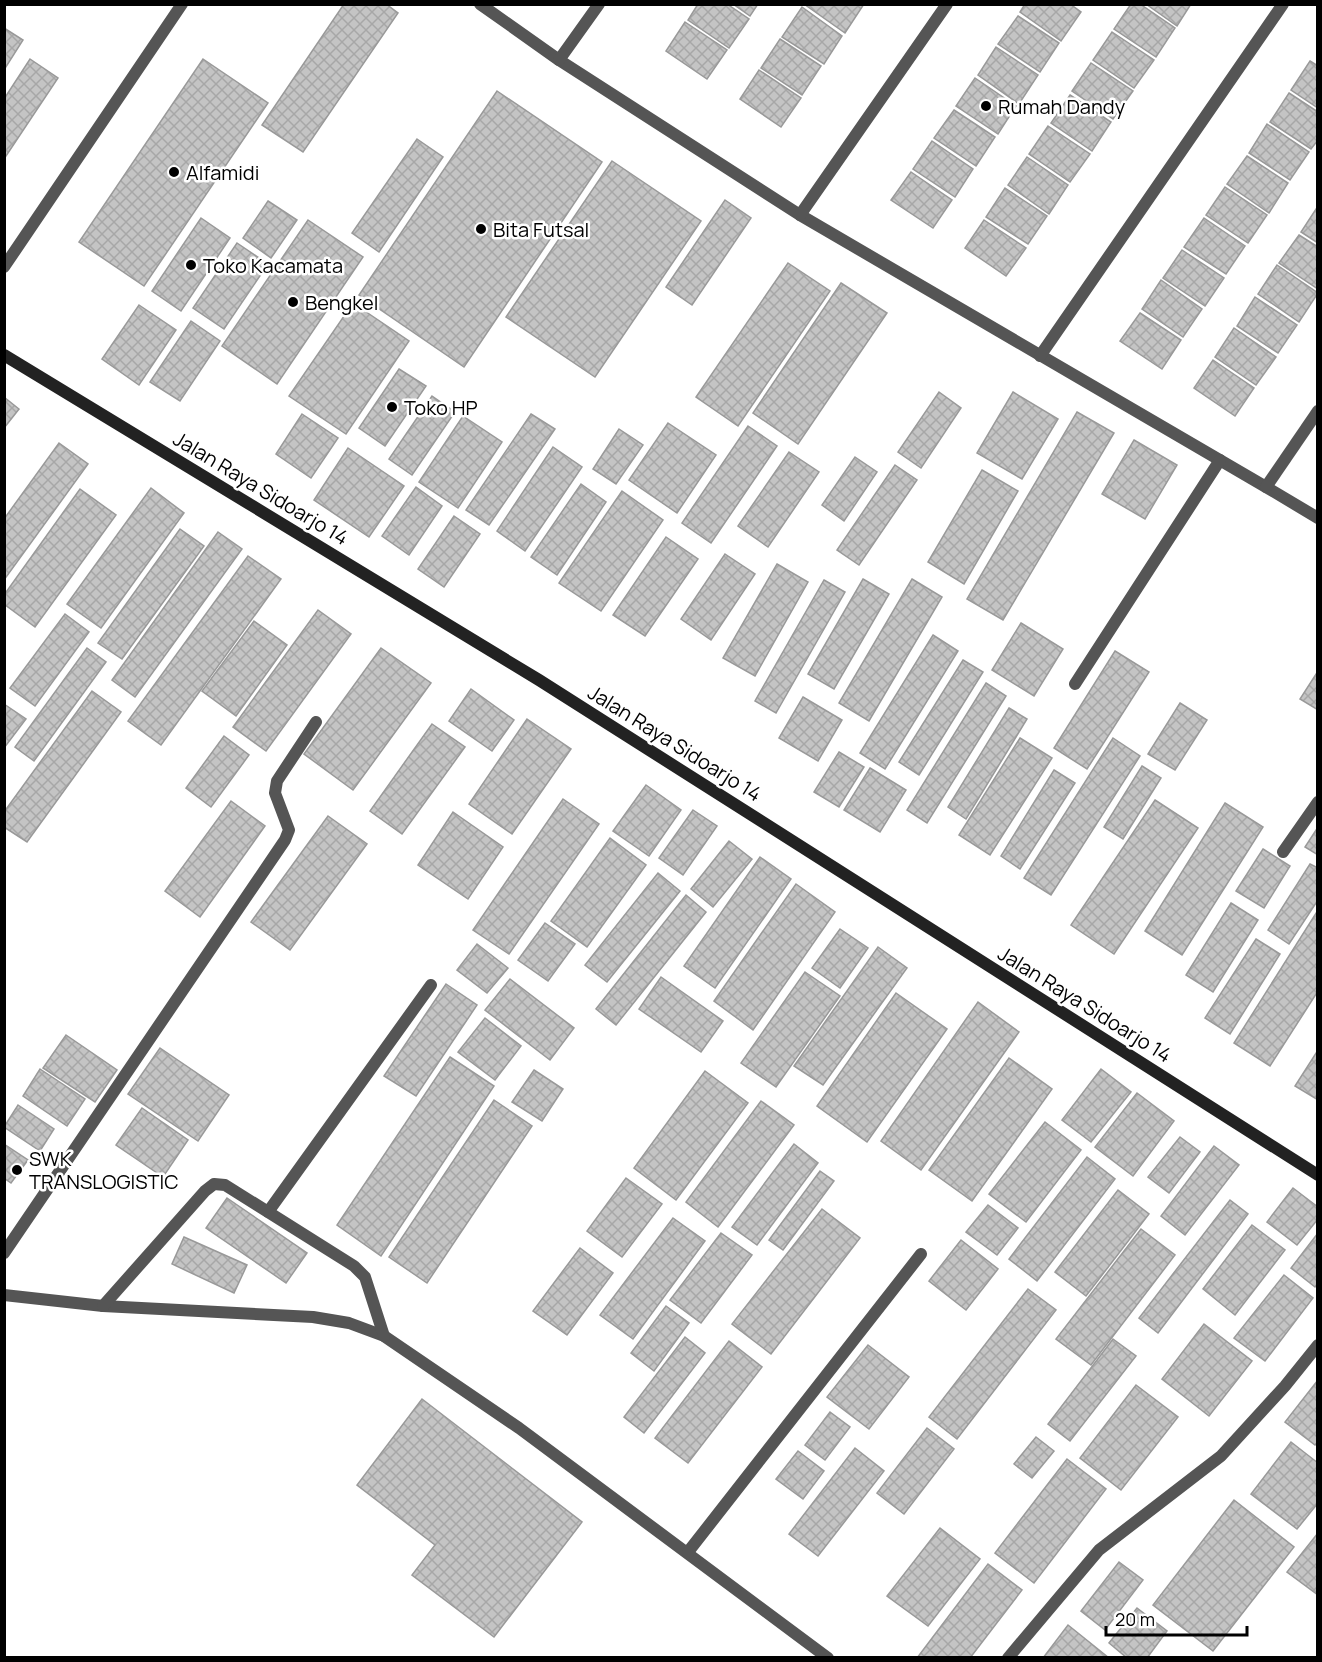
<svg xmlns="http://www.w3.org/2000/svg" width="1322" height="1662" font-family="Manrope,sans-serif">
<defs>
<pattern id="building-cross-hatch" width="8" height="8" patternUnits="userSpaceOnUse" patternTransform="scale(1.5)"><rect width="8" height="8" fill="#c4c4c4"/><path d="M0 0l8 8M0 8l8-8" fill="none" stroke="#a7a7a7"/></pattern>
</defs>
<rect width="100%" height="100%" fill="#fff"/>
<g fill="url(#building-cross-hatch)" stroke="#999" stroke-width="1.5">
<path d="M344,4H386L398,13L303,152L262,125Z"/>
<path d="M698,4H727L749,19L729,48L688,20Z"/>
<path d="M733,4H758L750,16Z"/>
<path d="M804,4H864L845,33Z"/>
<path d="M1025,4H1070L1081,12L1061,41L1020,12Z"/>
<path d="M1131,4H1140L1175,28L1156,57L1114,29Z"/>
<path d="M1146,4H1191L1177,26Z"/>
<path d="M802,7L842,36L824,64L782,37Z"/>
<path d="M1018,16L1059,43L1040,72L998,44Z"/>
<path d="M685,22L727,50L707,79L666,51Z"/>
<path d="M4,28L23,40L4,70Z"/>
<path d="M1112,32L1154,60L1134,88L1093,60Z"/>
<path d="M780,39L821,66L802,95L761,68Z"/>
<path d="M996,47L1038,75L1019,104L978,75Z"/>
<path d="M30,59L58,78L4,159V99Z"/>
<path d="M203,59L268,103L144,286L79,242Z"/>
<path d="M1310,61L1318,66V108L1291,90Z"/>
<path d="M1091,63L1133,91L1113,119L1072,91Z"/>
<path d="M759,70L801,98L781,127L740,99Z"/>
<path d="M975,78L1016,106L998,134L956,106Z"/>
<path d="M497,91L602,162L464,367L359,295Z"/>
<path d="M1289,93L1318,112V140L1311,149L1270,122Z"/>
<path d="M1070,95L1111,122L1092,151L1051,123Z"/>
<path d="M954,110L995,137L976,166L934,138Z"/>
<path d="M1267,124L1309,152L1290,180L1249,153Z"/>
<path d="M1048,126L1090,154L1070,182L1029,154Z"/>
<path d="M417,139L443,157L379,252L352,233Z"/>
<path d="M932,141L973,169L955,197L913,169Z"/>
<path d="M1247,156L1288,183L1269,213L1227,184Z"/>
<path d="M1027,157L1068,185L1049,214L1008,185Z"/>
<path d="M612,161L701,221L595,377L506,317Z"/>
<path d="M911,172L952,200L933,228L891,200Z"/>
<path d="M1225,187L1267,215L1248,243L1206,215Z"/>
<path d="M1005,188L1047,216L1028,244L986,217Z"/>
<path d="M725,200L751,218L692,305L666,287Z"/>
<path d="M268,201L297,220L271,258L243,238Z"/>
<path d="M1318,206V243L1301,232Z"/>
<path d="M201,218L230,238L181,311L152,291Z"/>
<path d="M1204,218L1245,246L1226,274L1184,247Z"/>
<path d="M308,220L363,257L277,384L222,346Z"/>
<path d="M984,220L1026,248L1006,276L965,248Z"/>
<path d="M1299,235L1318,247V289L1279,263Z"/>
<path d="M237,243L268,264L224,329L193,308Z"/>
<path d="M1182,250L1224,278L1205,306L1163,278Z"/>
<path d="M788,263L830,291L738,426L696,397Z"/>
<path d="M1277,265L1318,293L1299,322L1258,294Z"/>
<path d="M1161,280L1202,309L1183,337L1142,309Z"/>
<path d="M841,283L887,313L798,444L753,413Z"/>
<path d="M1255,297L1297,325L1278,353L1237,326Z"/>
<path d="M353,303L409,341L346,434L289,396Z"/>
<path d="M139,305L176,330L139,385L102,359Z"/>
<path d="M1140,313L1181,340L1162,369L1120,341Z"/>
<path d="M191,321L220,341L180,401L150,382Z"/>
<path d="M1234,328L1276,357L1256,385L1215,357Z"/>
<path d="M1213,360L1254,388L1235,416L1194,388Z"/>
<path d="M399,369L426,386L385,446L359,428Z"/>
<path d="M939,392L961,408L921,468L898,452Z"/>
<path d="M1013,392L1058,419L1022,479L977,453Z"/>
<path d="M432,396L455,412L412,475L389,459Z"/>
<path d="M4,397L19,409L4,428Z"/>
<path d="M1077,412L1114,433L1003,620L967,599Z"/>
<path d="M302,414L338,438L311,478L276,454Z"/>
<path d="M531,414L555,429L489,525L466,510Z"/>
<path d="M463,416L502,442L458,508L419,482Z"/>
<path d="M668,423L716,455L677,513L629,480Z"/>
<path d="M748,426L777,446L711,543L682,523Z"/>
<path d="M619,429L643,445L616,484L593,469Z"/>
<path d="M1134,440L1177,465L1145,519L1102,494Z"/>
<path d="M59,443L88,464L4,580V519Z"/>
<path d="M553,447L582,467L525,551L497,531Z"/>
<path d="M348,448L404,486L369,537L314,500Z"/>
<path d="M789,452L819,472L768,547L738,526Z"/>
<path d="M855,457L877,472L844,521L822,505Z"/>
<path d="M895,465L917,480L859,565L837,550Z"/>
<path d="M982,470L1018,491L964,584L928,562Z"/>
<path d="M581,484L606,502L557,575L531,557Z"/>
<path d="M416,487L442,506L409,555L382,536Z"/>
<path d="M151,488L184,513L101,628L67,604Z"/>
<path d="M80,489L116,515L35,627L4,604V595Z"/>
<path d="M622,491L663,520L601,611L559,583Z"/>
<path d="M454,516L480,534L444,587L418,569Z"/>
<path d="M180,529L204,546L122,659L98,643Z"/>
<path d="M218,532L242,549L135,697L112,680Z"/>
<path d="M666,537L698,559L645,636L613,615Z"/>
<path d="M725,554L755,574L711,640L681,619Z"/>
<path d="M248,556L281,579L161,745L128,721Z"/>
<path d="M777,564L808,582L755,676L723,658Z"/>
<path d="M863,579L889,594L834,689L808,674Z"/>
<path d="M912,579L942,597L869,721L839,703Z"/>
<path d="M824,580L845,592L776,713L755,701Z"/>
<path d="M318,610L351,634L266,751L233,727Z"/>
<path d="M65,614L89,632L35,706L10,688Z"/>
<path d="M254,621L287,645L236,716L202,691Z"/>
<path d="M1021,623L1063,649L1034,696L992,670Z"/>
<path d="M933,635L958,651L885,769L860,753Z"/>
<path d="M87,648L106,662L34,761L15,747Z"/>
<path d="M381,648L431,683L353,790L304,754Z"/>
<path d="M1115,651L1149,672L1087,769L1054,748Z"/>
<path d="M963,660L983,672L919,775L899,762Z"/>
<path d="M1318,671V710L1300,699Z"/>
<path d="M986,683L1006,696L927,823L907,810Z"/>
<path d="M471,689L514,720L492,751L449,721Z"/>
<path d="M92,691L121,712L27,842L4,827V812Z"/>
<path d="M803,697L842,720L818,761L779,738Z"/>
<path d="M1180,703L1207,720L1175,770L1148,754Z"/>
<path d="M4,704L26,719L4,748Z"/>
<path d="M1009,708L1027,719L966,819L948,807Z"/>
<path d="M527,719L571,749L512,834L469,804Z"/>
<path d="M432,724L465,747L402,834L370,811Z"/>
<path d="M224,736L249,755L211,807L186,788Z"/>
<path d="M1020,738L1052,758L990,855L959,835Z"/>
<path d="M1113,738L1140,756L1051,895L1024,878Z"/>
<path d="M839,752L864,767L839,807L814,792Z"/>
<path d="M1142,766L1161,778L1123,839L1104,827Z"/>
<path d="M870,768L906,790L880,832L844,810Z"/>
<path d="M1054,770L1075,783L1020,869L1001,856Z"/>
<path d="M646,785L681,810L649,856L613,831Z"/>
<path d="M563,799L599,824L509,954L473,930Z"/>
<path d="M1155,800L1198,828L1114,954L1071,925Z"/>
<path d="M231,801L265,826L200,917L165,891Z"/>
<path d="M1225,803L1263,827L1182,955L1145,931Z"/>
<path d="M693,810L717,826L683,875L659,858Z"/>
<path d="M453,812L503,847L468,899L418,865Z"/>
<path d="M328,816L367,844L290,950L251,922Z"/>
<path d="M1318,827V855L1305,847Z"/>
<path d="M610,838L646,865L587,947L551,921Z"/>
<path d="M729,841L752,859L713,907L691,889Z"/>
<path d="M1263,849L1290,866L1264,908L1236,891Z"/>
<path d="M760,857L791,879L715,988L684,966Z"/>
<path d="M1310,864L1318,868V900L1289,944L1268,930Z"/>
<path d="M658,873L680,891L607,982L585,965Z"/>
<path d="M796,884L835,912L753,1030L714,1001Z"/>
<path d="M686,895L706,912L616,1025L596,1009Z"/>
<path d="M1231,903L1258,920L1213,992L1186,975Z"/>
<path d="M1318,910V991L1270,1066L1234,1043Z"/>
<path d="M545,923L575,944L548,981L518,960Z"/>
<path d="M840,929L868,948L840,988L812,968Z"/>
<path d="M1256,939L1280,954L1230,1034L1205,1018Z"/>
<path d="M477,944L508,968L487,993L457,970Z"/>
<path d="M878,947L907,968L823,1085L794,1066Z"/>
<path d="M805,972L840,996L776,1087L741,1063Z"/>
<path d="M661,977L723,1021L701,1052L639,1009Z"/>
<path d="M510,979L574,1028L550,1060L485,1010Z"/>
<path d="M446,984L477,1005L416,1096L384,1076Z"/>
<path d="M896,993L947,1029L867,1142L817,1106Z"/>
<path d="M978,1002L1019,1032L921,1170L881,1141Z"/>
<path d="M485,1018L521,1046L495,1080L458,1052Z"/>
<path d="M66,1035L117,1070L95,1102L43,1068Z"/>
<path d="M160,1048L229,1095L198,1141L128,1094Z"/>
<path d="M1318,1050V1100L1295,1086Z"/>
<path d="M450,1057L494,1086L381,1256L337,1225Z"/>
<path d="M1009,1058L1052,1089L972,1201L929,1170Z"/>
<path d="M40,1069L85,1099L67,1126L23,1096Z"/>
<path d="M1101,1069L1131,1092L1091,1142L1062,1120Z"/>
<path d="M534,1070L563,1089L542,1121L512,1102Z"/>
<path d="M705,1071L748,1103L676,1200L634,1168Z"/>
<path d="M1137,1093L1174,1121L1133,1176L1095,1147Z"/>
<path d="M494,1100L532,1126L427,1283L389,1257Z"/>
<path d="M761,1101L794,1125L718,1227L686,1202Z"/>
<path d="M18,1105L54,1129L40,1151L4,1127Z"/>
<path d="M142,1108L188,1140L163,1177L116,1145Z"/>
<path d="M1045,1122L1081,1150L1026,1222L989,1194Z"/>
<path d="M1180,1137L1200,1152L1169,1193L1148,1177Z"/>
<path d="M4,1144L28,1160L11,1183L4,1178Z"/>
<path d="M794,1144L818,1163L757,1245L732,1227Z"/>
<path d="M1214,1146L1239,1165L1185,1235L1161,1216Z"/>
<path d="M1087,1157L1115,1179L1037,1281L1009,1259Z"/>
<path d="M820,1171L834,1181L783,1250L769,1240Z"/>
<path d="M626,1178L662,1204L622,1257L587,1231Z"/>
<path d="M1293,1188L1318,1207V1219L1297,1245L1267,1222Z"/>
<path d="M1118,1190L1149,1214L1086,1296L1055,1272Z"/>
<path d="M227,1198L307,1253L286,1283L206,1228Z"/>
<path d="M1230,1200L1248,1214L1158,1333L1139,1318Z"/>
<path d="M988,1205L1018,1228L997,1255L966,1232Z"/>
<path d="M822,1209L860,1238L771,1354L732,1324Z"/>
<path d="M673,1218L705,1241L633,1339L600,1315Z"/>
<path d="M1252,1225L1285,1250L1235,1315L1203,1289Z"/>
<path d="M1141,1229L1175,1255L1091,1365L1056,1339Z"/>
<path d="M721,1233L752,1255L701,1323L670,1300Z"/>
<path d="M1318,1233V1283L1315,1287L1291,1268Z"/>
<path d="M184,1237L247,1265L234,1293L172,1264Z"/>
<path d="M961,1240L998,1269L966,1310L929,1281Z"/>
<path d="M580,1248L613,1273L567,1335L533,1311Z"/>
<path d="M1284,1275L1313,1298L1265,1361L1234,1338Z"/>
<path d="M1028,1289L1056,1310L957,1439L929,1417Z"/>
<path d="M666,1306L689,1323L654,1371L631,1353Z"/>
<path d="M1204,1324L1252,1361L1209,1416L1162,1379Z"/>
<path d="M685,1337L705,1353L644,1433L624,1417Z"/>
<path d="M1113,1339L1136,1356L1070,1441L1048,1424Z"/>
<path d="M729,1341L762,1367L688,1463L655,1438Z"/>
<path d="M868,1345L909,1377L869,1429L827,1397Z"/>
<path d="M1318,1380V1442L1315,1445L1285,1422Z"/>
<path d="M1136,1385L1178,1417L1121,1490L1080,1458Z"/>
<path d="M422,1399L582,1522L494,1637L412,1575L435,1545L357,1485Z"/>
<path d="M830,1412L850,1427L825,1460L805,1445Z"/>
<path d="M927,1428L954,1449L904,1514L877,1493Z"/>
<path d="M1036,1437L1054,1451L1032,1478L1014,1464Z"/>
<path d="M1291,1442L1318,1463V1503L1297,1529L1251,1494Z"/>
<path d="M855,1448L884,1471L818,1556L789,1534Z"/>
<path d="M798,1451L824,1471L803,1499L776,1479Z"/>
<path d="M1067,1459L1106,1489L1034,1583L995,1553Z"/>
<path d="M1234,1500L1294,1547L1213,1651L1153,1605Z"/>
<path d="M940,1528L980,1559L928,1626L887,1596Z"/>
<path d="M1318,1533V1595L1287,1572Z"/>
<path d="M1119,1562L1143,1580L1105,1630L1081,1611Z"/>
<path d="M988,1564L1022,1590L970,1658H917Z"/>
<path d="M1137,1608L1167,1631L1147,1658H1127L1109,1643Z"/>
<path d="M1068,1625L1109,1658H1043Z"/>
</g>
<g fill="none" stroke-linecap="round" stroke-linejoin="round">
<g stroke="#555" stroke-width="12">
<path d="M480,4L559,60L800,215L1266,487L1318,518"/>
<path d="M559,60L599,4"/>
<path d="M800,215L947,4"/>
<path d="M4,267L182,4"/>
<path d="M1040,356L1283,4"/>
<path d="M1266,487L1318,411"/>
<path d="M1075,684L1220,460"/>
<path d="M1283,852L1318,802"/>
<path d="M268,1212L431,985"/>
<path d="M4,1253L285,840L289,830L275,793L277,781L316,722"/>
<path d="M4,1295L103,1306L313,1317L349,1323L384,1336L519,1428L828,1658"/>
<path d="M103,1306L205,1191L214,1184L225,1185L354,1266L365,1277L384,1336"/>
<path d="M688,1552L921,1254"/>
<path d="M1008,1658L1099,1550L1221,1456L1285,1386L1318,1345"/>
</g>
<path stroke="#222" stroke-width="12" d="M4,355L539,680L1318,1175"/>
</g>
<g fill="#000" stroke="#fff" stroke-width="2">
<circle cx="986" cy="106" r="6"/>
<circle cx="174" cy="172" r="6"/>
<circle cx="481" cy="229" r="6"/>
<circle cx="191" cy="265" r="6"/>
<circle cx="293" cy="302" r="6"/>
<circle cx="392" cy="407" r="6"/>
<circle cx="17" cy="1170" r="6"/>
</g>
<g text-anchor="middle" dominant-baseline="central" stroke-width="5" stroke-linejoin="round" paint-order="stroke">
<g font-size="20" fill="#000" stroke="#fff" text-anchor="start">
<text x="998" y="106">Rumah Dandy</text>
<text x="186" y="172">Alfamidi</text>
<text x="493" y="229">Bita Futsal</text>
<text x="203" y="265">Toko Kacamata</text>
<text x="305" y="302">Bengkel</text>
<text x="404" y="407">Toko HP</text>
<text x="29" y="1158">SWK<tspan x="29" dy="23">TRANSLOGISTIC</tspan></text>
</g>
<g font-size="20" fill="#000" stroke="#fff">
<text transform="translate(261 488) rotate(31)">Jalan Raya Sidoarjo 14</text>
<text transform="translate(675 743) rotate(32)">Jalan Raya Sidoarjo 14</text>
<text transform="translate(1085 1004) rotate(32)">Jalan Raya Sidoarjo 14</text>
</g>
</g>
<rect width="1322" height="1662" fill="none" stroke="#000000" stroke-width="12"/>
<path d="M1106 1626v9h141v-9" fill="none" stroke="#000000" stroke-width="3"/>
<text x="1115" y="1626" font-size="18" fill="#000000" stroke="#ffffff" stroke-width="4.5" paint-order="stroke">20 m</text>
</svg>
